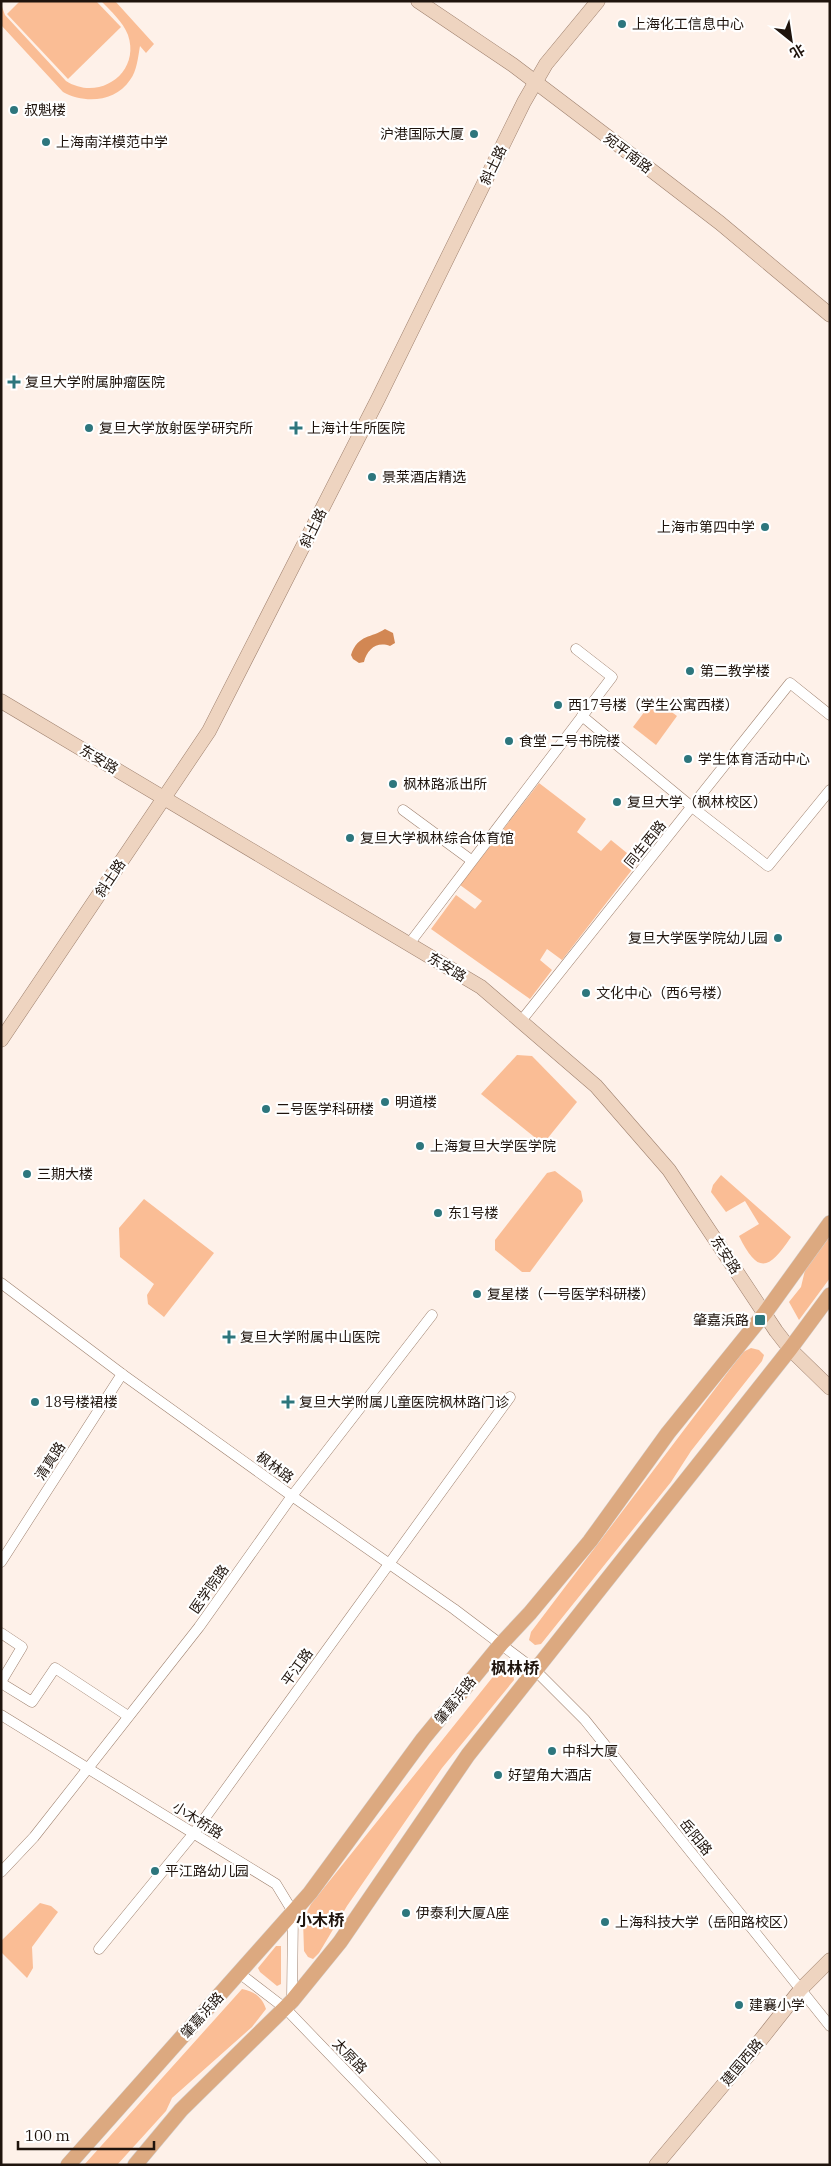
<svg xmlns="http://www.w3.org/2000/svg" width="831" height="2166" font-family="'IBM Plex Serif','Noto Sans SC',serif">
<rect width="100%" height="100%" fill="#fef1e9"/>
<g fill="#fabd95">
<path d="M20,1H96L121,27L68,79L7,14Z"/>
<path d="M101,1H115L154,44L146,53L140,46C138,57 137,71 130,80C115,102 85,104 63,92L1,25V4L5,15L66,81C99,102 141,73 128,35C123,22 111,11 101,1Z"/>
<path d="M654,699L677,716L656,745L633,727Z"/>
<path d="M539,783L586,819L577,832L601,851L611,840L638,862L562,960L547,949L540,960L552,970L530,999L431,929L456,895L475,909L482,901L460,885Z"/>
<path d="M517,1055L532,1056L577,1102L543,1144L481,1094Z"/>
<path d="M555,1171L581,1191L583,1201L530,1272H522L495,1250V1240L547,1173Z"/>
<path d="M721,1175L791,1237C769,1270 758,1275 739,1236L759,1224L745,1201L726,1212L711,1192L713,1185Z"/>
<path d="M144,1199L214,1253L164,1317L148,1304L147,1295L154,1284L120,1257L119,1228Z"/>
<path d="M830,1236V1278L799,1320L789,1302L801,1287L805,1270Z"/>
<path d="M751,1348L759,1350L764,1355L762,1361L691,1451L671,1482L541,1644L535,1645L529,1640L531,1632L743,1352Z"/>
<path d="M506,1667L513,1673L514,1680L442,1768L347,1906L319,1953L313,1959L308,1957L304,1951L303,1920L311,1904L500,1668Z"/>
<path d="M40,1903L51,1906L58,1912L32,1947L33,1968L27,1978L1,1952V1941Z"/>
<path d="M276,1946H281V1984L277,1986L260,1972L258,1968Z"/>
<path d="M242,1989C255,1992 262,1997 266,2009L252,2027L172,2098L166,2111L117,2165H84Z"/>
</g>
<path fill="#d28753" d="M385,629L393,633L395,643L390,646C377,641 367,649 364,662L359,663L353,659L351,655C358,634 372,638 385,629Z"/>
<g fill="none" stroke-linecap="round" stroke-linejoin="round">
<defs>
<g id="street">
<path d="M582,716L692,807L768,866L830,790"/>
<path d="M403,810L471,860"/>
<path d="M409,944L612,677L576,649"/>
<path d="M521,1021L790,683L830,715"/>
<path d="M1,1283L122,1374L292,1496L454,1609L535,1670L585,1720L830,2026"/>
<path d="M1,1562L122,1374"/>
<path d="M1,1633L22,1647L1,1682"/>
<path d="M1,1683L32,1702L55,1668L128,1716"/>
<path d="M1,1715L276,1884L293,1912L292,2000"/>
<path d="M1,1872L34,1837L199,1627L292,1496L432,1315"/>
<path d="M99,1949L194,1833L510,1397"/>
<path d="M239,1973L286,2009L436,2165"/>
</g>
<g id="secondary">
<path d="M418,1L513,65L608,137L720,223L830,315"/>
<path d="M1,701L481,987L596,1086L669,1170L776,1331L790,1349L830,1388"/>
<path d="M1,1040L209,731L378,399L524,102L546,64L598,1"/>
<path d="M656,2165L755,2047L801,1989L830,1960"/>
</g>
<g id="primary">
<path d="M68,2165L310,1893L423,1739L501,1644L530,1613L590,1541L668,1433L765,1313L830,1223"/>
<path d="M135,2165L181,2110L292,2001L340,1942L468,1755L790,1349L830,1295"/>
</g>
</defs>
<use href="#street" stroke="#9e806e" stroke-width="11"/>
<use href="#secondary" stroke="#9e806e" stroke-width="15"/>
<use href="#primary" stroke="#d2d0cf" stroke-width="16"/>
<use href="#street" stroke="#fff" stroke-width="10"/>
<use href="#secondary" stroke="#eed4c0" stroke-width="14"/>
<use href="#primary" stroke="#dca980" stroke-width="15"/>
</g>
<g fill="#2d767d" stroke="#fff" stroke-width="2">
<circle cx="622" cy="24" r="5"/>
<circle cx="14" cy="110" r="5"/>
<circle cx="474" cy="134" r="5"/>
<circle cx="46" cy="142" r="5"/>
<path d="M11.5 374.5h5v5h5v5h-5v5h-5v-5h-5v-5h5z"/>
<circle cx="89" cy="428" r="5"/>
<path d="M293.5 420.5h5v5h5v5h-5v5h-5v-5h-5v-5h5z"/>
<circle cx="372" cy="477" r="5"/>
<circle cx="765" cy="527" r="5"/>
<circle cx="690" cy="671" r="5"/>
<circle cx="558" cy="705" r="5"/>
<circle cx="509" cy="741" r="5"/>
<circle cx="688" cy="759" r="5"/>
<circle cx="393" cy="784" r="5"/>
<circle cx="617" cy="802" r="5"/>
<circle cx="350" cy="838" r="5"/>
<circle cx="778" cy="938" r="5"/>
<circle cx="586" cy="993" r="5"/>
<circle cx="385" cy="1102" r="5"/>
<circle cx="266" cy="1109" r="5"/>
<circle cx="420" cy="1146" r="5"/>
<circle cx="27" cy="1174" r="5"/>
<circle cx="438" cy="1213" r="5"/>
<circle cx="477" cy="1294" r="5"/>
<rect x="754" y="1314" width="12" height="12" rx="2.5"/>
<path d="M226.5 1329.5h5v5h5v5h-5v5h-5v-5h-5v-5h5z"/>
<circle cx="35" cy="1402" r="5"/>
<path d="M285.5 1394.5h5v5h5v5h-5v5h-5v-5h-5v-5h5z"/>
<circle cx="552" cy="1751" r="5"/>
<circle cx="498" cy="1775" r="5"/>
<circle cx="155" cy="1871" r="5"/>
<circle cx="406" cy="1913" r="5"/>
<circle cx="605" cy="1922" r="5"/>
<circle cx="739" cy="2005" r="5"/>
</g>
<g text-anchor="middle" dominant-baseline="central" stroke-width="4.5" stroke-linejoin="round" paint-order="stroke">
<g font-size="14" fill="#1f140d" stroke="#fff" text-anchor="start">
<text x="632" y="24">上海化工信息中心</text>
<text x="24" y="110">叔魁楼</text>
<text x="464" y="134" text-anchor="end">沪港国际大厦</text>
<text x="56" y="142">上海南洋模范中学</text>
<text x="25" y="382">复旦大学附属肿瘤医院</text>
<text x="99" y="428">复旦大学放射医学研究所</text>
<text x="307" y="428">上海计生所医院</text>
<text x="382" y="477">景莱酒店精选</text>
<text x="755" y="527" text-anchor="end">上海市第四中学</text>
<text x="700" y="671">第二教学楼</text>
<text x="568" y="705">西17号楼（学生公寓西楼）</text>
<text x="519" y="741">食堂 二号书院楼</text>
<text x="698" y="759">学生体育活动中心</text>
<text x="403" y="784">枫林路派出所</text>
<text x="627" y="802">复旦大学（枫林校区）</text>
<text x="360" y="838">复旦大学枫林综合体育馆</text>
<text x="768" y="938" text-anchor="end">复旦大学医学院幼儿园</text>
<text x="596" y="993">文化中心（西6号楼）</text>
<text x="395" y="1102">明道楼</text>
<text x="276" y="1109">二号医学科研楼</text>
<text x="430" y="1146">上海复旦大学医学院</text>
<text x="37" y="1174">三期大楼</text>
<text x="448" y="1213">东1号楼</text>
<text x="487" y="1294">复星楼（一号医学科研楼）</text>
<text x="749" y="1320" text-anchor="end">肇嘉浜路</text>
<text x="240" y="1337">复旦大学附属中山医院</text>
<text x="45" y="1402">18号楼裙楼</text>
<text x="299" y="1402">复旦大学附属儿童医院枫林路门诊</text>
<text x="562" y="1751">中科大厦</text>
<text x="508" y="1775">好望角大酒店</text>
<text x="165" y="1871">平江路幼儿园</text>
<text x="416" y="1913">伊泰利大厦A座</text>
<text x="615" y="1922">上海科技大学（岳阳路校区）</text>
<text x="749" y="2005">建襄小学</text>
</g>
<g font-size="14" fill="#1f140d" stroke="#fff">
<text transform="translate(628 153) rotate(37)">宛平南路</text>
<text transform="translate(493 165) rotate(-64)">斜土路</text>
<text transform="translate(313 528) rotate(-64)">斜土路</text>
<text transform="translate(99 759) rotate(31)">东安路</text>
<text transform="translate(645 844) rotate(-51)">同生西路</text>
<text transform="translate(110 878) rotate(-56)">斜土路</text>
<text transform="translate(447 967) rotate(31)">东安路</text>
<text transform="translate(726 1255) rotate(57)">东安路</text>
<text transform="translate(50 1461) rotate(-57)">清真路</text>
<text transform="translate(275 1467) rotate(36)">枫林路</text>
<text transform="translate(209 1589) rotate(-55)">医学院路</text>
<text transform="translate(297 1667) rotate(-54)">平江路</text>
<text transform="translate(455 1700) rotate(-51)">肇嘉浜路</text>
<text transform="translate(198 1820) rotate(32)">小木桥路</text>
<text transform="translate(696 1837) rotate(51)">岳阳路</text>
<text transform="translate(202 2015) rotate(-48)">肇嘉浜路</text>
<text transform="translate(350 2056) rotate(46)">太原路</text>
<text transform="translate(742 2062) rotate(-50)">建国西路</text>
</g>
<g font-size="16" font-weight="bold" fill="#1f140d" stroke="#fff">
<text x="515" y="1668">枫林桥</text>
<text x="320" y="1920">小木桥</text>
</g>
</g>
<rect width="831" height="2166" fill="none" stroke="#1f140d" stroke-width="5"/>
<g transform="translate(791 40) rotate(150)" stroke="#ffffff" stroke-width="4" paint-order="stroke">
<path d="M0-4L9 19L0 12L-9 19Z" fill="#1f140d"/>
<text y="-8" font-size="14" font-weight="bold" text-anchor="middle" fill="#1f140d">北</text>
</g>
<path d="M18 2141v8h136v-8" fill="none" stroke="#1f140d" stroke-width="2.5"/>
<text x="25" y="2141" font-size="15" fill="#1f140d" stroke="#ffffff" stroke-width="4" paint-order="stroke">100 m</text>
</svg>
